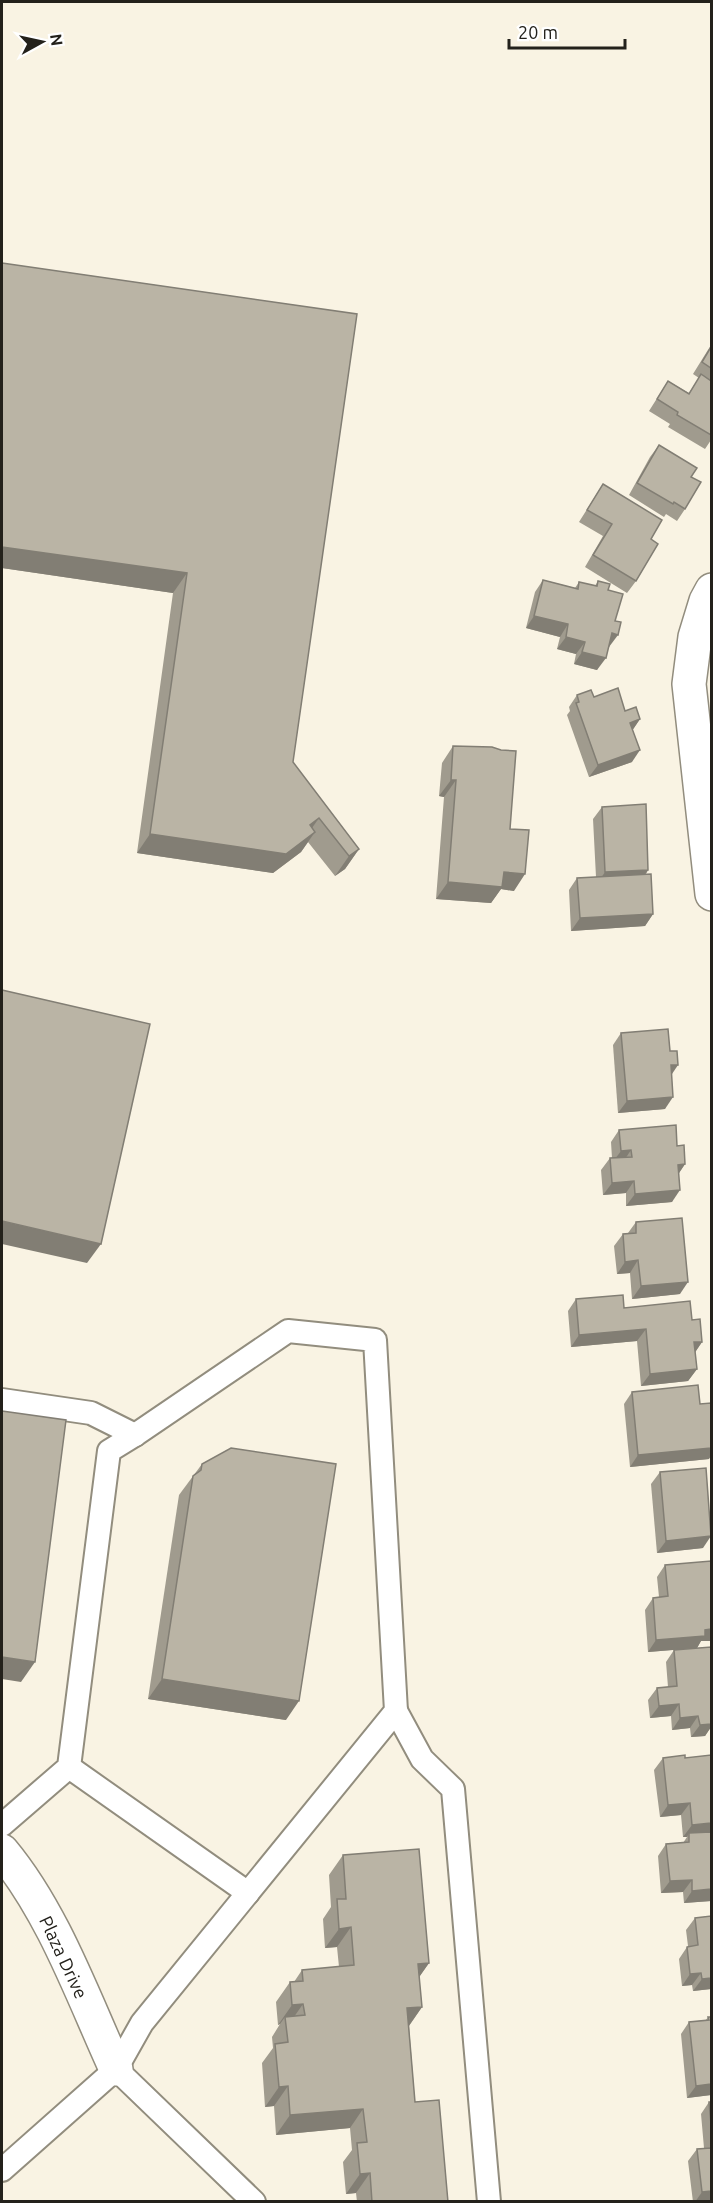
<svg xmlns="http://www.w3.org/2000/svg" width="713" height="2203" font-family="Ubuntu,sans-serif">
<rect width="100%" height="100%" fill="#f9f3e3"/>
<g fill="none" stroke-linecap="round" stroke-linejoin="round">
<defs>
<g id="service">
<path d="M2,1400L91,1413L135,1435"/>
<path d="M396,1711L422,1759L453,1789L489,2202"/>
<path d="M69,1767L248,1893"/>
<path d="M2,1825L69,1767L109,1451L135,1435L288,1331L375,1340L396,1711L142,2023L116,2069L2,2170"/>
<path d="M116,2069L254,2202"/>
</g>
<path id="minor" d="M2,1851C53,1912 83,1997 116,2069"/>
<path id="tertiary" d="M712,590L706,601L695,637L689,684L712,894"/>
</defs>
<use href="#service" stroke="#928d7e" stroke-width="26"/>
<use href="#minor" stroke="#928d7e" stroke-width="36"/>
<use href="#tertiary" stroke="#928d7e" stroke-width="36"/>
<use href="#service" stroke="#fff" stroke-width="22"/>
<use href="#minor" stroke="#fff" stroke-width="33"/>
<use href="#tertiary" stroke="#fff" stroke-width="33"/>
</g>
<g fill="#a09b8e">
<path d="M2,263L357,314L293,762L359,849L345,869L335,876L308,842L301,852L273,873L137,853L173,593L2,568Z"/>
<path d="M711,345V440L705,449L668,427L670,424L649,411L668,381L689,393L699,378L693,374Z"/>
<path d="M659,445L691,477L685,509L677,521L666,514L664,517L629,495L650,457Z"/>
<path d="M603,484L651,539L636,581L627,593L585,567L603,536L579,522Z"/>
<path d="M543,580L575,588L579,582L595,586L598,581L608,590L615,621L609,647L608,646L597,670L574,664L576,654L557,649L560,637L526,628L535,592Z"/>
<path d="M577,695L594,697L625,711L640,719L633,729L632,762L589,777L567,715L570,711L569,707Z"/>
<path d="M453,746L510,829L514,891L501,889L491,903L436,899L444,797L439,796L442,763Z"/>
<path d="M602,807L648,870L646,874L653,914L645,926L571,931L569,890L577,878L596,877L593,819Z"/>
<path d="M621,1033L671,1074L665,1109L618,1113L613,1045Z"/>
<path d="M619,1130L685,1164L679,1173L672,1202L626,1206V1193L603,1195L601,1170L610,1158H612L611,1142Z"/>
<path d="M636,1222L680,1294L632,1299L630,1273L617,1274L614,1246L623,1234L628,1233Z"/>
<path d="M576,1299L692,1320L702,1342L695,1352L697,1369L688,1381L641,1386L637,1341L571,1347L568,1311Z"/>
<path d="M632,1392L700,1404L709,1459L630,1467L624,1404Z"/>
<path d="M202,1464L286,1720L148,1699L179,1495Z"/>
<path d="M660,1472L703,1548L657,1553L651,1484Z"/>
<path d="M665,1565L710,1641H701L697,1648L648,1652L645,1610L653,1598L659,1597L657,1577Z"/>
<path d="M674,1650L711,1727L705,1736L691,1737L690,1728L672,1730L671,1716L650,1718L648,1700L657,1688L668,1687L666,1662Z"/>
<path d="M663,1758H685L711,1901L684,1903L683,1892L661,1893L658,1856L666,1844L683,1843L687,1837H683L681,1815L660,1817L654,1770Z"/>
<path d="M343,1855L429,1963L419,1977L422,2007L409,2026L415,2102L448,2202H357L356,2193L346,2194L343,2162L352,2150L350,2128L276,2135L274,2106L265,2107L262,2063L273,2048L272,2037L280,2024L278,2025L276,2002L290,1982H294L302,1970L339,1967L337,1947L325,1948L323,1919L331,1907L329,1875Z"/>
<path d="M695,1918L711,1989L693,1991L692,1985L682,1986L679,1959L687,1947L688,1946L686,1930Z"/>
<path d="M708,2017L711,2095L687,2098L681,2034L689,2022L706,2020Z"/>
<path d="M709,2102H711V2202H693L688,2161L697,2149L704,2148L701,2114Z"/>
</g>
<g fill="#827e74">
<path d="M2,547L187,573L173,593L2,568Z"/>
<path d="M534,616L568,624L560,637L526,628Z"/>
<path d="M612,633L618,635L609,647L603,645Z"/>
<path d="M566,637L585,642L576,654L557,649Z"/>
<path d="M582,652L606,658L597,670L574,664Z"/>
<path d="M640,719L632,731L630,723Z"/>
<path d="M640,750L632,762L589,777L598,765Z"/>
<path d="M451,780H456L444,797L439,796Z"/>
<path d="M319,818L305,838L310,825Z"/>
<path d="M315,832L301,852L273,873L137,853L150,834Z"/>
<path d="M359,849L345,869L335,876L349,856Z"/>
<path d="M648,870L640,882L597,884L605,872Z"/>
<path d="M504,872L525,874L514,891L501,889L491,903L436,899L448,882Z"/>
<path d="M653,914L645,926L571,931L580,918Z"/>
<path d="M671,1065H678L670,1077Z"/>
<path d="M673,1097L665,1109L618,1113L627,1101Z"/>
<path d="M631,1150L623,1162L612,1163L621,1151Z"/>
<path d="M685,1164L677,1176L678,1165Z"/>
<path d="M634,1181L626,1193L603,1195L612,1183Z"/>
<path d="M680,1190L672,1202L626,1206L635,1194Z"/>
<path d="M2,1221L101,1244L87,1263L2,1244Z"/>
<path d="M638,1260L630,1273L617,1274L625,1262Z"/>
<path d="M688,1282L680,1294L632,1299L641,1286Z"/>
<path d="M646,1329L637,1341L571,1347L579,1335Z"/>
<path d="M694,1342H702L694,1354Z"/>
<path d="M697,1369L688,1381L641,1386L650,1374Z"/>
<path d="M711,1448V1456L709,1459L630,1467L638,1455Z"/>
<path d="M711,1536L703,1548L657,1553L666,1541Z"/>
<path d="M711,1629V1638L710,1641H701L697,1648L648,1652L656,1640Z"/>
<path d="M2,1657L35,1662L21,1682L2,1679Z"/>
<path d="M162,1679L299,1701L286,1720L148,1699Z"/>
<path d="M679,1704L671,1716L650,1718L659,1706Z"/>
<path d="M698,1716L690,1728L672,1730L680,1718Z"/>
<path d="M711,1718V1727L705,1736L691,1737L700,1725Z"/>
<path d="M690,1803L681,1815L660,1817L668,1805Z"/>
<path d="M711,1823V1834L689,1833L687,1837H683L692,1825Z"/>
<path d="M692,1880L683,1892L661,1893L670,1881Z"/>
<path d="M711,1889V1901L684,1903L692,1891Z"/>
<path d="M351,1927L337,1947L325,1948L339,1929Z"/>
<path d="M429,1963L415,1983L418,1964Z"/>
<path d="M701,1973L692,1985L682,1986L690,1974Z"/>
<path d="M711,1978V1989L693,1991L702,1979Z"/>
<path d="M303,2004L289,2024L285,2017L280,2024L278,2025L292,2005Z"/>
<path d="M422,2007L408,2027L407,2008Z"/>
<path d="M711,2084V2095L687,2098L696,2086Z"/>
<path d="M288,2086L274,2106L265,2107L279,2087Z"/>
<path d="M363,2109L350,2128L276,2135L290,2115Z"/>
<path d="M370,2173L356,2193L346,2194L360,2174Z"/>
<path d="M711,2191V2199L710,2202H695L702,2192Z"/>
</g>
<g fill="#bab4a5" stroke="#827e74" stroke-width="1.5">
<path d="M2,263L357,314L293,762L359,849L349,856L319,818L310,825L315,832L286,854L150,834L187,573L2,547Z"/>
<path d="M711,347V368L702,362Z"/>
<path d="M701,374L711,381V435L677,415L678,412L657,399L668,381L689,394Z"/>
<path d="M659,445L697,468L691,477L701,482L685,509L674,502L673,504L637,483Z"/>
<path d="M603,484L662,520L651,539L658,544L636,581L593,555L612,524L587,510Z"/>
<path d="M543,580L578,589L579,582L597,586L598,581L610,584L608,590L623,594L615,621L621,622L618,635L612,633L606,658L582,652L585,642L566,637L568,624L534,616Z"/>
<path d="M618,688L625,711L636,707L640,719L630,723L640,750L598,765L576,703L579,702L577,695L591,690L594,697Z"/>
<path d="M453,746L492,747L501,750L516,751L510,829L529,830L525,874L504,872L502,887L448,882L456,780H451Z"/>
<path d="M646,804L648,870L605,872L602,807Z"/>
<path d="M651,874L653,914L580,918L577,878Z"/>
<path d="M2,990L150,1024L101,1244L2,1221Z"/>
<path d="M668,1029L670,1051H677L678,1065H671L673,1097L627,1101L621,1033Z"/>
<path d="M676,1125L677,1146L684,1145L685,1164L678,1165L680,1190L635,1194L634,1181L612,1183L610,1158L632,1157L631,1150L621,1151L619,1130Z"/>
<path d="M682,1218L688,1282L641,1286L638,1260L625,1262L623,1234L636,1233V1222Z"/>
<path d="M623,1295L624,1308L690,1301L692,1320L700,1319L702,1342H694L697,1369L650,1374L646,1329L579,1335L576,1299Z"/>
<path d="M698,1385L700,1404L711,1403V1448L638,1455L632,1392Z"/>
<path d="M2,1411L66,1420L35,1662L2,1657Z"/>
<path d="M231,1448L336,1464L299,1701L162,1679L193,1476L201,1470L202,1464Z"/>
<path d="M706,1468L711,1536L666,1541L660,1472Z"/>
<path d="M711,1561V1629L705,1630V1636L656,1640L653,1598L668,1596L665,1565Z"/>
<path d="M711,1647V1724L700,1725L698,1716L680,1718L679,1704L659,1706L657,1688L677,1686L674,1650Z"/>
<path d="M685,1755V1758L711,1755V1823L692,1825L690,1803L668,1805L663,1758Z"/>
<path d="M711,1832V1889L692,1891V1880L670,1881L666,1844L689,1842V1833Z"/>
<path d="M419,1849L429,1963L418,1964L422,2007L407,2008L415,2102L439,2100L448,2202H372L370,2173L360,2174L357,2143L367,2142L363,2109L290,2115L288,2086L279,2087L275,2044L288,2042L285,2017L305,2015L303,2004L292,2005L290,1982L303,1981L302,1970L354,1965L351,1927L339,1929L337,1899H346L343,1855Z"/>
<path d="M711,1916V1978L702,1979L701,1973L690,1974L687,1947L698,1945L695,1918Z"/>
<path d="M708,2017H711V2084L696,2086L689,2022L709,2020Z"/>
<path d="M709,2102H711V2124Z"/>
<path d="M711,2148V2191L702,2192L697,2149Z"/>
</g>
<g text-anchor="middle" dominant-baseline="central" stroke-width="5" stroke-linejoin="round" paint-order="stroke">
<g font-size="18" fill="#23211b" stroke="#fff">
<text transform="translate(64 1957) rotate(65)">Plaza Drive</text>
</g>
</g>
<rect width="713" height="2203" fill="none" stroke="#23211b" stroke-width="6"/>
<g transform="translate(42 42) rotate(82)" stroke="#ffffff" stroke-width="4.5" paint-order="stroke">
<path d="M0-4.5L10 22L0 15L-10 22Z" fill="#23211b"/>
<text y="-9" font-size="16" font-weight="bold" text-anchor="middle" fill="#23211b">N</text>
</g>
<path d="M509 39v9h116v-9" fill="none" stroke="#23211b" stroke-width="3"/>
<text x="518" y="39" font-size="18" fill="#23211b" stroke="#ffffff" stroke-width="4.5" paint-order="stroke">20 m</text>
</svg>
